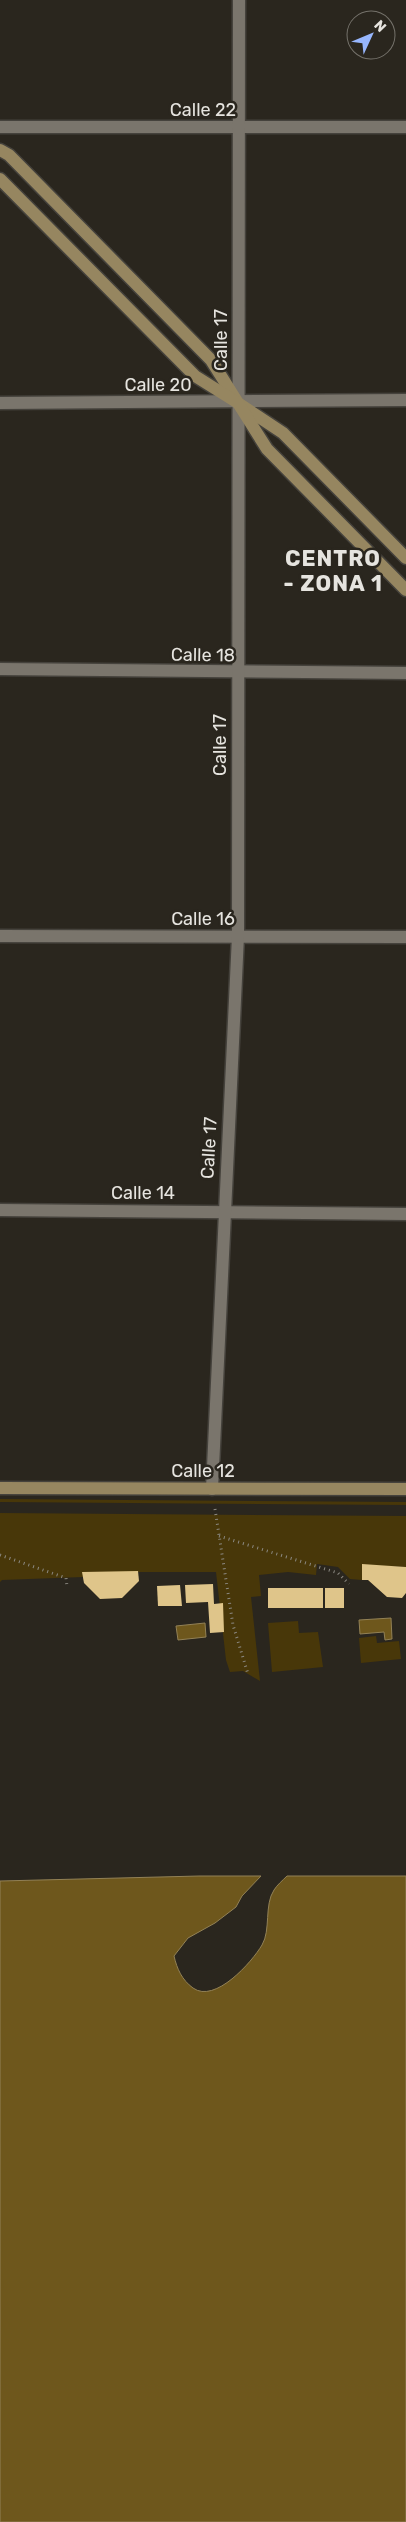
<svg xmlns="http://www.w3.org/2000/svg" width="406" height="2522" font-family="Rubik,sans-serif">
<rect width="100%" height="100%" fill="#2a261e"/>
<g fill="#483709">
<path d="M0,1499L406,1502V1505L0,1502Z"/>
<path d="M0,1513L406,1516V1567L362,1565V1580L350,1579L338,1567L317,1564L316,1575L288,1572L259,1575L261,1596L251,1597L260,1681L243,1671L230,1672L226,1660L216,1572H83V1577L2,1580L0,1582Z"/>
<path d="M298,1621L299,1633L318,1632L323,1667L272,1672L268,1623Z"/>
<path d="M376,1636L377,1643L399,1641L401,1659L361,1663L359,1638Z"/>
</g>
<g fill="#6e571c" stroke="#928156">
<path d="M391,1618L392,1639L385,1640L384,1632L360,1634L359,1620Z"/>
<path d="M205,1623L206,1637L178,1640L176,1626Z"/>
<path d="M199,1876H261L242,1896L236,1907L215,1923L188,1938L174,1956C177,1969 182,1980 193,1988C215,2004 252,1962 262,1945C271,1930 264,1905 274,1890C277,1885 283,1880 287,1876H406V2522H0V1881Z"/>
</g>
<g fill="#dfc58a">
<path d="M362,1564L406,1567V1593L402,1598L387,1597L368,1580H362Z"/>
<path d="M138,1571L139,1581L122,1598L100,1599L84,1583L82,1572Z"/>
<path d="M213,1584L214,1604L223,1603L224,1632L210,1633L208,1602L186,1603L185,1585Z"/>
<path d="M180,1585L182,1606H158L157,1586Z"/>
<rect x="268" y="1588" width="55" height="20"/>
<rect x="325" y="1588" width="19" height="20"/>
</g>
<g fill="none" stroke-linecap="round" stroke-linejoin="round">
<defs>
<g id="street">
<path d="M0,127H406"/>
<path d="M0,403L406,400"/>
<path d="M0,669L406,673"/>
<path d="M0,936L406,937"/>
<path d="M0,1210L406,1214"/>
<path d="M212,1489L238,936L239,0"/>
</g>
<g id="secondary">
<path d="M0,150L9,155L211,360L238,403L283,433L406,558"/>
<path d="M0,179L195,376L238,403L267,449L406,590"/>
<path d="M0,1488L406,1489"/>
</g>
</defs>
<use href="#street" stroke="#45423c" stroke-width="15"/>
<use href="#secondary" stroke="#45423c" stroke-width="15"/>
<g stroke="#8c8982" stroke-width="3" stroke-dasharray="1 4" stroke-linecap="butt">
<path d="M215,1509L233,1625L248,1674"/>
<path d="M219,1536L338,1573L349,1584"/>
<path d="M0,1555L66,1578L67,1586"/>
</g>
<use href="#street" stroke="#7a756c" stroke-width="12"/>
<use href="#secondary" stroke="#968660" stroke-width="12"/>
</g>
<g text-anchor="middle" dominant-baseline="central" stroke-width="5" stroke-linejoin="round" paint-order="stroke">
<g font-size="18" fill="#e6e4df" stroke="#2a261e">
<text x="203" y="110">Calle 22</text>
<text transform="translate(221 340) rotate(-90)">Calle 17</text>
<text x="158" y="385">Calle 20</text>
<text transform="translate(203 655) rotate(1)">Calle 18</text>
<text transform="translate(220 745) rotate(-90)">Calle 17</text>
<text x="203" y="919">Calle 16</text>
<text transform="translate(209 1148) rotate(-87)">Calle 17</text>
<text x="143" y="1193">Calle 14</text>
<text x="203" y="1471">Calle 12</text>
</g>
<g font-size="22" font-weight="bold" letter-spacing="1" fill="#e6e4df" stroke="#2a261e">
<text x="333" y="558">CENTRO<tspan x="333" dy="25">- ZONA 1</tspan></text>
</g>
</g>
<g transform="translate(371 35) rotate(46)"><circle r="24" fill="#2a261e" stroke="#75726b"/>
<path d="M0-4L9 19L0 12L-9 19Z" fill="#97b6fd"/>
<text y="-8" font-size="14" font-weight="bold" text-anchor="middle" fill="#e6e4df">N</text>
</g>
</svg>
